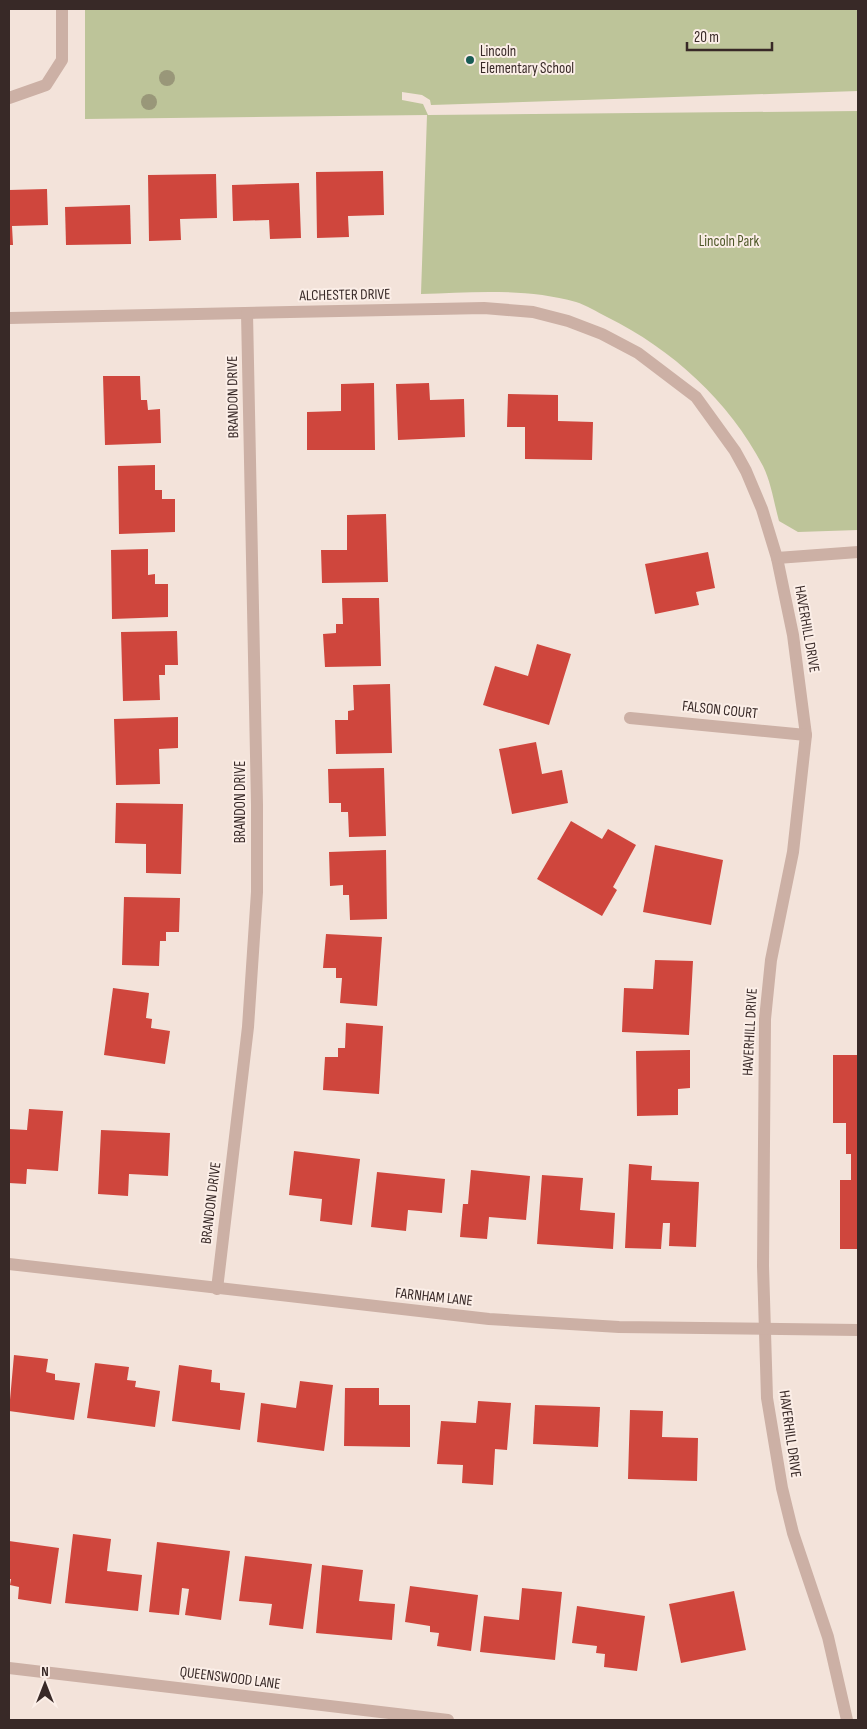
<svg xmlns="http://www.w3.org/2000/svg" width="867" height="1729" font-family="'Sofia Sans Condensed',sans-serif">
<rect width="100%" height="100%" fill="#f3e3da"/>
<path fill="#bdc499" d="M85,9H858V91L431,105L430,100L422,95L402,92V100L423,104L428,115L858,111V530L798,532L779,521C774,503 771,482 763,466C729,401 672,349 607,317C597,312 586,305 576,302C526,288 473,292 421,294L427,115L85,119Z"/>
<g fill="#cf463d">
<path d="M383,171L384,215L348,216L349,237L317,238L316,172Z"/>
<path d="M216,174L217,218L180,219L181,240L149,241L148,175Z"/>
<path d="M299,183L301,238L270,239L269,220L233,221L232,185Z"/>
<path d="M47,189L48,225L12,226L13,245H9V190Z"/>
<path d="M130,205L131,244L66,245L65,207Z"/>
<path d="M103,376H140L141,400H147L148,410L160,409L161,443L105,445Z"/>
<path d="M374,383L375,450H307V412L341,411V384Z"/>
<path d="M429,383L430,400L464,399L465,437L398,440L396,384Z"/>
<path d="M508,394L558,395V421L593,422L592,460L525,459V427H507Z"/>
<path d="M155,465V490H162V499H175V532L119,534L118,466Z"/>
<path d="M386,514L388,582L322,583L321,550H347V515Z"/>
<path d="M148,549V575L155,574V584H168V617L112,619L111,550Z"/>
<path d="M708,552L715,588L696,592L699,605L655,614L645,564Z"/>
<path d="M342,598H379L381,666L325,667L323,634L336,633V624H343Z"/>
<path d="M177,631L178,665H165V675H159L160,700L123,701L121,632Z"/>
<path d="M537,644L571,654L549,725L483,705L495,666L528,676Z"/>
<path d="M390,684L392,753L336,754L335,720H348V711L354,710L353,685Z"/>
<path d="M178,717V748L159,749L160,784L116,785L114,719Z"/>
<path d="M536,742L542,774L562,770L568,803L512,814L499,749Z"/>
<path d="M384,768L386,836L349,837L348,812H341V803H329L328,769Z"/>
<path d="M116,803L183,804L181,874L146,873V844L115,843Z"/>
<path d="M571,821L602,839L608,829L636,845L613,887L617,890L602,916L537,879Z"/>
<path d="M655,845L723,860L711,925L643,912Z"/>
<path d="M386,850L387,919L350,920L349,895H343V885L330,886L329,852Z"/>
<path d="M124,897L180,898L179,932H166V941H160L159,966L122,965Z"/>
<path d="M326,934L382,937L377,1006L340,1003L342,978H336V968H323Z"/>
<path d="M655,960L693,961L689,1035L622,1032L624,988L653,989Z"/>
<path d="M113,988L149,993L146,1018L152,1019L151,1028L170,1031L165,1064L104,1055Z"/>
<path d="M346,1023L383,1026L379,1094L323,1090L325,1057H338V1048H345Z"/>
<path d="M690,1050V1088L678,1089V1115L637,1116L636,1051Z"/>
<path d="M833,1055H858V1249H840V1180H851V1154H846V1123H833Z"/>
<path d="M29,1109L63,1111L58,1171L27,1169L26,1184L9,1183V1129L27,1130Z"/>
<path d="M101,1130L170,1133L168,1176L129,1174L128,1196L98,1194Z"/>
<path d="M294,1151L360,1159L352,1225L320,1221L322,1199L289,1195Z"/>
<path d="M629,1164L652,1166L651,1180L699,1182L696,1247L669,1246L670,1223H663L661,1249L625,1248Z"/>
<path d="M471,1170L530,1176L526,1220L489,1217L487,1239L460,1237L463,1204H468Z"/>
<path d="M377,1172L445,1179L442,1213L408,1210L406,1231L371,1227Z"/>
<path d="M542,1175L583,1178L580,1210L615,1213L613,1249L537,1244Z"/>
<path d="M14,1355L48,1359L46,1372L55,1374V1380L80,1383L74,1420L9,1411Z"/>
<path d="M95,1363L129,1367L127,1380L136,1381L135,1387L160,1391L155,1427L87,1418Z"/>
<path d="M179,1365L212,1370L211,1382L220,1383V1390L245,1393L240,1430L172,1421Z"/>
<path d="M300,1381L333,1385L324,1451L257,1442L261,1403L296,1408Z"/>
<path d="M345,1388H379V1405H410V1447L344,1446Z"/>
<path d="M478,1401L511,1403L507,1450L495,1449L493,1485L462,1483L463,1465L437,1464L441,1421L476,1423Z"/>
<path d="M535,1405L600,1407L598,1447L533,1444Z"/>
<path d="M630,1410L663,1411L662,1437L698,1438L697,1481L628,1479Z"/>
<path d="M73,1534L111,1539L107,1571L142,1575L138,1611L65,1603Z"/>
<path d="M9,1541L59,1548L51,1604L18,1599L19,1587L10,1585L11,1579H9Z"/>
<path d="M157,1542L230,1551L221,1620L185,1615L189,1589L182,1588L179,1615L149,1612Z"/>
<path d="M245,1556L312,1564L303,1629L269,1625L272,1604L239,1601Z"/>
<path d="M322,1565L363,1570L359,1601L395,1604L392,1640L316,1633Z"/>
<path d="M410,1586L478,1595L471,1651L437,1646L439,1633L430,1632V1626L405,1622Z"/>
<path d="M522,1588L562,1592L555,1660L480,1652L484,1616L519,1620Z"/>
<path d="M734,1591L746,1650L681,1663L669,1604Z"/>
<path d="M577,1606L645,1616L637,1671L604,1667L605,1654L596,1653L597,1646L572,1643Z"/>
</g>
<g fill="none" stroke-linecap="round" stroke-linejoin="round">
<path stroke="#ccb0a5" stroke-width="12" d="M9,98L46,85L62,60V9"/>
<g stroke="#ccb0a5" stroke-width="12">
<path d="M9,318L484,308L533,312L568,321L602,334L638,353L696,397L735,451L746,471L762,509L777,558L793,635L806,735L793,852L771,960L765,1019L763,1266L767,1398L782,1488L793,1533L828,1637L847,1720"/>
<path d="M777,558L858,552"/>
<path d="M630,718L806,735"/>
<path d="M9,1264L489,1319L619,1327L858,1330"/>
<path d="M217,1289L248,1027L257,892V805L247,313"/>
<path d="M9,1668L448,1720"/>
</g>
</g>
<g fill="#999779">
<circle cx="167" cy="78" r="8"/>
<circle cx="149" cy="102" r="8"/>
</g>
<circle fill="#195c55" stroke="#fbeee7" stroke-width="2" cx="470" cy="60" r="5"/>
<g text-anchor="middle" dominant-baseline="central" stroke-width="4" stroke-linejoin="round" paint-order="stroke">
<g font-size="15" fill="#382927" stroke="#fbeee7" text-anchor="start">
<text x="480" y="51">Lincoln<tspan x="480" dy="17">Elementary School</tspan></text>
</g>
<g font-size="15" fill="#4f5829" stroke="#fbeee7">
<text x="729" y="241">Lincoln Park</text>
</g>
<g font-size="15" fill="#382927" stroke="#fbeee7">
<text transform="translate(345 295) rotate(-1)">ALCHESTER DRIVE</text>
<text transform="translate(233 397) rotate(-91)">BRANDON DRIVE</text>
<text transform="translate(807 629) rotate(80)">HAVERHILL DRIVE</text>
<text transform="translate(720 710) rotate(6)">FALSON COURT</text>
<text transform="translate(240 802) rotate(-90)">BRANDON DRIVE</text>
<text transform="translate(750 1032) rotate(-87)">HAVERHILL DRIVE</text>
<text transform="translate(211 1203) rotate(-83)">BRANDON DRIVE</text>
<text transform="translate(434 1297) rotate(6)">FARNHAM LANE</text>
<text transform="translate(790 1434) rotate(82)">HAVERHILL DRIVE</text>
<text transform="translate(230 1678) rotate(7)">QUEENSWOOD LANE</text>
</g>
</g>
<rect width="867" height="1729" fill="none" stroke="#382927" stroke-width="20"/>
<g transform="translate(45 1684)" stroke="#fbeee7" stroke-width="4" paint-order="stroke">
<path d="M0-4L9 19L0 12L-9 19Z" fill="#382927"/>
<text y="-8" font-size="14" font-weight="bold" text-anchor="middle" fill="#382927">N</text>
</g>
<path d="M687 42v8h85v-8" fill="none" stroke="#382927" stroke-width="2.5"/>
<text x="694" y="42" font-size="15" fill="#382927" stroke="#fbeee7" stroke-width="4" paint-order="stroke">20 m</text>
</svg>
